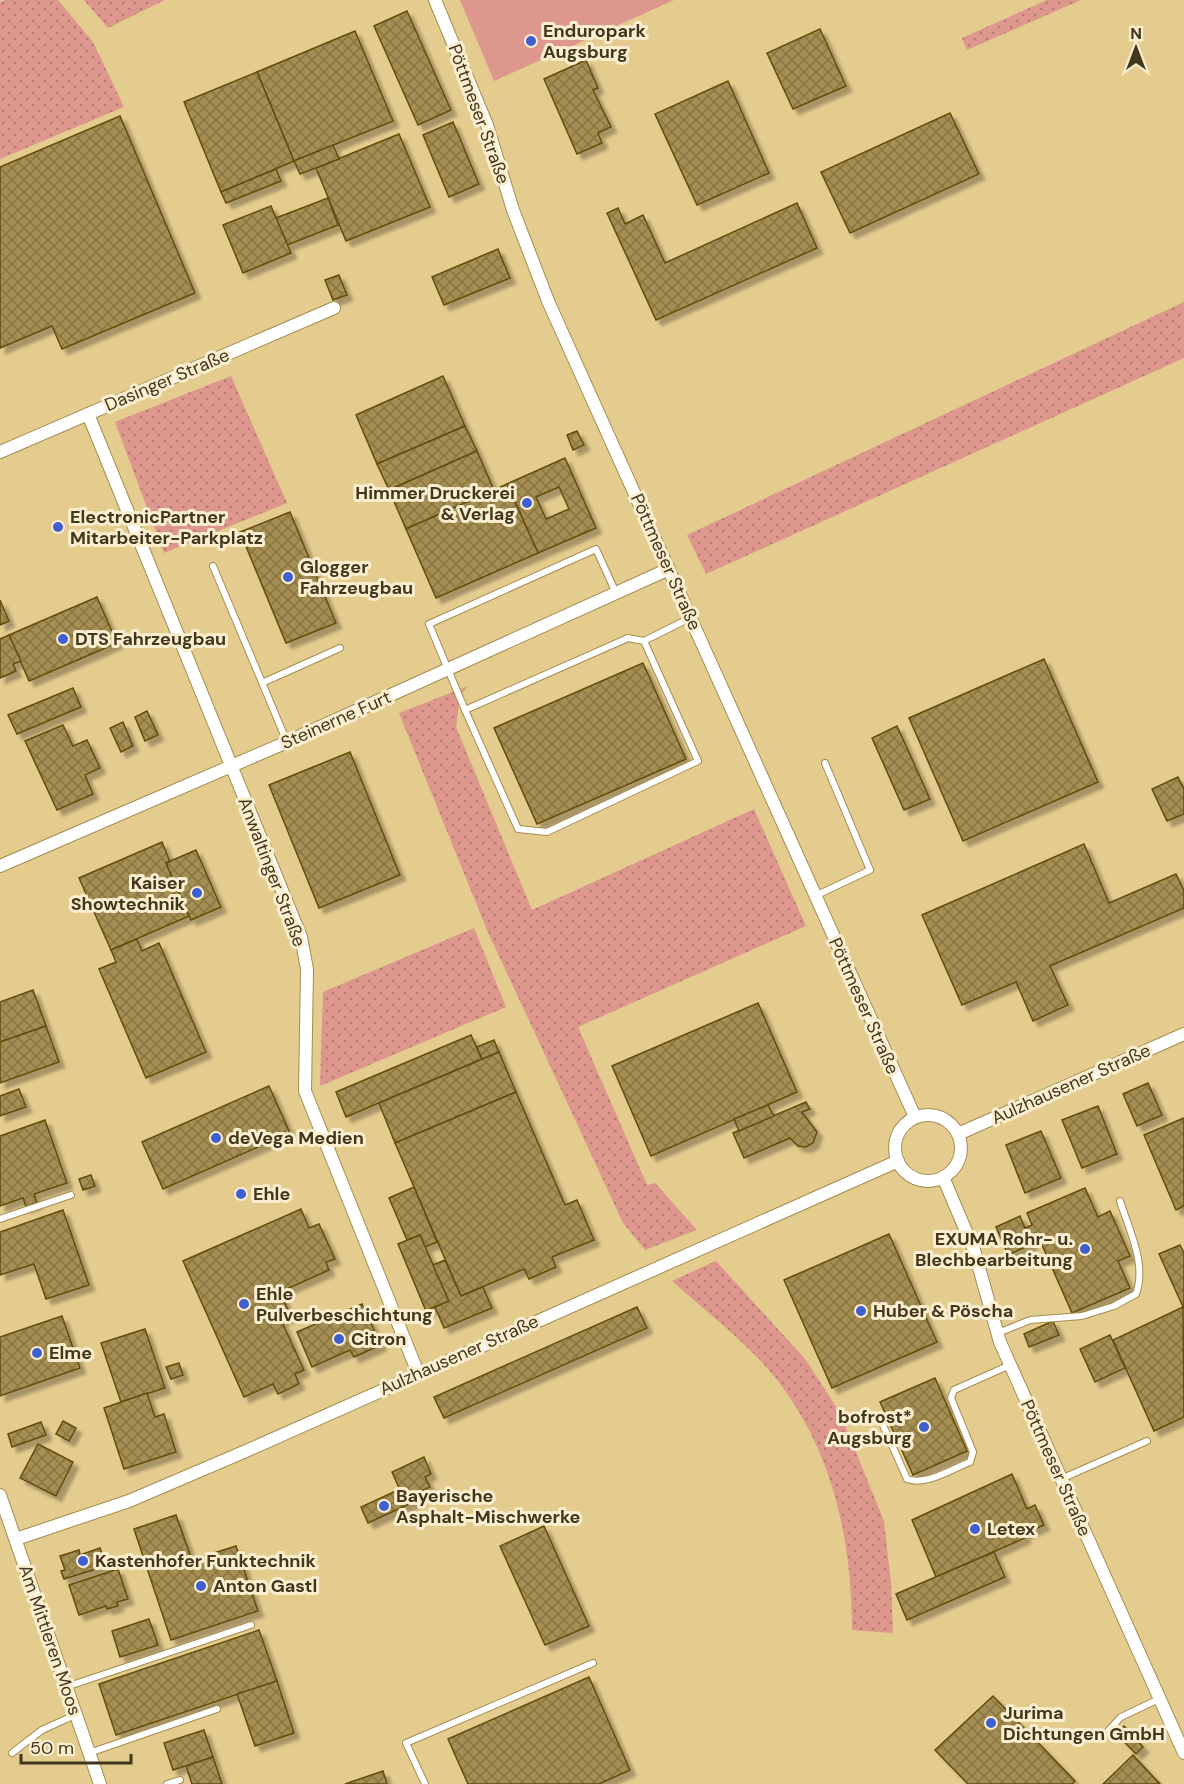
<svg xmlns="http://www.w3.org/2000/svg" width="1184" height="1784" font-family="'DM Sans',sans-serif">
<defs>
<pattern id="grass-dots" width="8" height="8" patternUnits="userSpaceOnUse" patternTransform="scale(1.5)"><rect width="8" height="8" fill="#dd978d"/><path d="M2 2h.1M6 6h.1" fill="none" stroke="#b57c73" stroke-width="1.8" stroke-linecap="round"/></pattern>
<pattern id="building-cross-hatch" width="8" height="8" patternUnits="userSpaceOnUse" patternTransform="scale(1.5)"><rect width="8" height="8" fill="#a58e52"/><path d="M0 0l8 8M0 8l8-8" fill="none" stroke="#887543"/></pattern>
<filter id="shadow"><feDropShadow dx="5.5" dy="5.5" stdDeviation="1.5" flood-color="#0004"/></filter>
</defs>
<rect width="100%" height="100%" fill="#e4cb8e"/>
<g fill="url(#grass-dots)">
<path d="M5,0H58L93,42L124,107L0,159V2Z"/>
<path d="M84,0H165L108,28Z"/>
<path d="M1047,0H1081L967,50L962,38Z"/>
<path d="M1184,302V358L706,574L687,535Z"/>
<path d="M231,376L287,503L164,553L115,422Z"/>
<path d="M468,686L460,696L456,727L532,910L754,809L806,926L578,1027L647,1185L655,1183L697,1230L645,1250L623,1223L487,930L399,713Z"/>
<path d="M474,928L506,1007L320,1086L323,992Z"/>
<path d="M716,1261L806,1360L840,1413L884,1521L891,1583L893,1633L852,1630C852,1532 829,1434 760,1360C733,1332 701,1307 672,1281Z"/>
</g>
<path fill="#dd978d" d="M460,0H674L494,81Z"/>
<g fill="url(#building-cross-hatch)" stroke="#634d09" stroke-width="1.5" fill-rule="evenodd" filter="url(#shadow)">
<path d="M407,11L451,110L418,125L374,26Z"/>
<path d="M820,29L846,86L793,109L767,53Z"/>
<path d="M355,31L393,121L294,161L257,72Z"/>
<path d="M586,60L598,88L593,90L611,127L598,133L602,143L577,154L544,79Z"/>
<path d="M257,72L294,161L221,192L184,102Z"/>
<path d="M728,81L769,173L697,205L655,114Z"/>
<path d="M950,113L979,174L850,233L821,172Z"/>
<path d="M120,116L195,293L62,349L52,326L0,348V167Z"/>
<path d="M453,122L479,184L449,197L423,135Z"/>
<path d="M399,134L430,207L346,241L316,168Z"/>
<path d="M333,145L339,159L300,174L294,161Z"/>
<path d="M276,169L281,181L226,203L221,192Z"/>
<path d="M328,198L338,225L287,245L276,218Z"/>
<path d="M797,203L817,248L656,320L607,213L618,208L625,224L643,215L665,263Z"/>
<path d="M271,206L291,253L243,273L223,225Z"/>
<path d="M498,249L510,278L444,305L432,277Z"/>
<path d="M339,275L347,295L333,300L325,280Z"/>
<path d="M443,376L465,426L377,464L356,415Z"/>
<path d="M465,426L477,451L389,490L377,464Z"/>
<path d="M577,431L584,445L573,450L567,435Z"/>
<path d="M477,451L494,490L406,529L389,490Z"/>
<path d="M565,458L596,528L538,553L507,484ZM559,487L569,509L546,519L536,497Z"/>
<path d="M507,484L538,553L436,598L406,529Z"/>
<path d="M290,512L336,623L286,643L240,532Z"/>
<path d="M97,597L117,643L29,681L9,635Z"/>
<path d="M0,600L9,621L0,625Z"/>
<path d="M9,635L21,661L13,664L16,671L0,678V639Z"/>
<path d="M1044,659L1098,782L963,841L909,718Z"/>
<path d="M643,663L686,759L537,824L494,728Z"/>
<path d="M73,688L81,707L17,734L8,715Z"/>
<path d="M147,711L158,735L145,741L135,717Z"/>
<path d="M123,722L133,746L121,752L110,728Z"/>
<path d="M63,725L73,746L87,740L100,768L85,775L93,794L57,810L25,741Z"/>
<path d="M897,726L930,799L904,810L872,738Z"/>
<path d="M350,752L400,875L319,908L269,785Z"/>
<path d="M1178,777L1184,789V814L1167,821L1152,789Z"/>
<path d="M162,842L170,862L166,863L189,916L111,950L79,878Z"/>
<path d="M1084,844L1109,903L1176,874L1184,891V908L1050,966L1068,1005L1033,1021L1016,982L962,1005L922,915Z"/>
<path d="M196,850L221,907L191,920L166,863Z"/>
<path d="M137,939L142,951L159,943L206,1052L146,1078L99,969L116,962L111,950Z"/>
<path d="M33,990L46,1026L0,1042V1002Z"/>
<path d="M758,1003L797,1092L651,1156L612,1066Z"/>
<path d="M46,1026L59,1062L0,1083V1042Z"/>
<path d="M471,1035L482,1059L346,1117L336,1092Z"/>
<path d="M494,1040L499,1052L482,1059L477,1047Z"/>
<path d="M499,1052L516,1092L395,1143L379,1103Z"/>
<path d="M1148,1083L1162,1115L1137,1126L1123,1094Z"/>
<path d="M269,1086L290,1133L163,1189L142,1142Z"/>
<path d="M19,1089L26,1107L0,1116V1096Z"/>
<path d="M516,1092L565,1205L577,1200L594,1240L552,1257L556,1267L529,1279L524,1269L461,1296L395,1143Z"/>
<path d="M806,1102L810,1109L802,1112L817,1132L813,1143L806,1147L798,1146L790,1138L744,1158L733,1133Z"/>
<path d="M768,1105L774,1116L739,1131L734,1119Z"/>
<path d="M1098,1106L1117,1154L1082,1168L1062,1120Z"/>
<path d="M1184,1118V1206L1176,1210L1144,1135Z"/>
<path d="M45,1120L67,1183L34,1194L37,1203L26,1207L23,1198L0,1206V1136Z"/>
<path d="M1041,1131L1061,1178L1025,1193L1006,1145Z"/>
<path d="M91,1175L95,1186L83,1190L79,1179Z"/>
<path d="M414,1187L437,1242L425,1247L420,1235L407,1240L389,1198Z"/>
<path d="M1085,1188L1098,1217L1110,1211L1130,1256L1118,1261L1130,1288L1072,1313L1038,1236L1030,1239L1032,1244L1008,1255L996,1227L1020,1216L1025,1228L1032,1225L1027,1213Z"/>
<path d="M301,1209L309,1228L319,1224L335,1259L326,1262L329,1270L280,1292L291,1316L281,1320L304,1370L295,1374L299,1384L278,1394L273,1384L244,1397L183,1261Z"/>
<path d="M63,1210L89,1285L46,1299L34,1264L0,1275V1232Z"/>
<path d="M889,1234L937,1342L832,1388L784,1280Z"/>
<path d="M420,1235L449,1301L426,1311L398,1244Z"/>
<path d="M1180,1245L1184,1253V1309L1159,1254Z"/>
<path d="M445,1260L461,1296L483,1287L492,1308L444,1328L435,1307L449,1301L433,1265Z"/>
<path d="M362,1304L381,1345L354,1357L350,1350L312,1367L297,1332Z"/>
<path d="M637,1307L647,1328L444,1418L434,1397Z"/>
<path d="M1183,1307L1184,1417L1154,1431L1113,1340Z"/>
<path d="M62,1316L80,1368L0,1396V1337Z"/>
<path d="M1053,1321L1059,1335L1029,1347L1024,1334Z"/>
<path d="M145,1329L165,1388L121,1402L101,1343Z"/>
<path d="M1110,1335L1125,1368L1095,1382L1080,1349Z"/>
<path d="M179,1363L183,1375L171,1379L166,1367Z"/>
<path d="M935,1378L967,1451L913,1475L880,1402Z"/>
<path d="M147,1393L155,1417L164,1414L176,1452L124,1469L104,1408Z"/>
<path d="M63,1421L76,1428L69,1441L56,1434Z"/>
<path d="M41,1422L46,1435L12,1447L8,1434Z"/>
<path d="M38,1444L73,1462L56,1496L20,1478Z"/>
<path d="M424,1457L431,1474L425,1477L430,1487L404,1499L392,1472Z"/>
<path d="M1012,1474L1027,1509L1035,1505L1044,1525L1023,1534L1025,1538L936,1577L912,1520Z"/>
<path d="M400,1489L404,1499L415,1493L418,1500L368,1523L361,1507Z"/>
<path d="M176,1515L192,1560L236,1546L258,1611L171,1640L134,1529Z"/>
<path d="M544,1526L589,1626L545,1645L500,1546Z"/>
<path d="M100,1548L106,1566L64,1579L61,1571L65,1570L60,1556L79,1550L80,1555Z"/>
<path d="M994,1552L1005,1577L907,1620L896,1594Z"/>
<path d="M118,1569L128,1599L117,1602L118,1606L107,1609L106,1606L79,1615L69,1585Z"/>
<path d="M149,1619L158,1645L120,1657L112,1631Z"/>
<path d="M259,1630L277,1681L116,1735L99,1684Z"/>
<path d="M589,1677L630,1770L599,1784H468L448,1739Z"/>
<path d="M277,1681L294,1733L255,1746L237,1694Z"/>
<path d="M993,1696L1075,1781L1072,1784H968L935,1750Z"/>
<path d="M1124,1726L1143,1747L1136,1754L1116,1733Z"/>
<path d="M204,1730L213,1757L173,1770L164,1743Z"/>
<path d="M1133,1755L1160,1784H1103Z"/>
<path d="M213,1757L222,1784H192L186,1766Z"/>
<path d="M383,1771L387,1784H345Z"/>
</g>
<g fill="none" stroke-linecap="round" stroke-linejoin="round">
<defs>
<g id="service">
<path d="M213,566L287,742"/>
<path d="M644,641L698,761L547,832L518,829L465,710L628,638L644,641L690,618"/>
<path d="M262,683L340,648"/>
<path d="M465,710L429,624L596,549L616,593"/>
<path d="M815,896L870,870L825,763"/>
<path d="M0,1219L71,1195"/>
<path d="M998,1333L1030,1320L1082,1316L1114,1306L1136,1294C1147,1264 1129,1230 1120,1201"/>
<path d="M879,1416L907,1479C926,1486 952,1469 970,1462L973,1452L951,1398L954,1390L1010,1365"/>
<path d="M1061,1479L1147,1441"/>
<path d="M66,1687L251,1625"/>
<path d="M1109,1730L1121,1717L1159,1699"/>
<path d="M12,1753L42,1730L75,1715"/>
<path d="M89,1753L217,1709"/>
<path d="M167,1784L180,1780"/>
<path d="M425,1784L406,1743L593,1663"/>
</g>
<g id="minor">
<path d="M435,0L487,125L513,210L548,301L915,1117"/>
<path d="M88,414L301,937L307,969L305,1091L418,1373"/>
<path d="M0,452L334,308"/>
<path d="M0,866L287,742L669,569"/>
<circle cx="928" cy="1148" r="33"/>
<path d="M958,1134L1184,1034"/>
<path d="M943,1177L974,1250L1000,1342L1184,1753"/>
<path d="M0,1495L100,1784"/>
<path d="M16,1539L129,1501L246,1451L898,1161"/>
</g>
</defs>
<use href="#service" stroke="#a58d51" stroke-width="8"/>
<use href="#minor" stroke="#a58d51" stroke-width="14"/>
<use href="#service" stroke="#fff" stroke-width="6"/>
<use href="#minor" stroke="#fff" stroke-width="12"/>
</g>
<g fill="#3f5ed0" stroke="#faeecf" stroke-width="2">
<circle cx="531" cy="41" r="6"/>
<circle cx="527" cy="503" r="6"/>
<circle cx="58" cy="527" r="6"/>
<circle cx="288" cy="577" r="6"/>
<circle cx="63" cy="639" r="6"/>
<circle cx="197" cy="893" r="6"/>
<circle cx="216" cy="1138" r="6"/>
<circle cx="241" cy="1194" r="6"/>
<circle cx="1085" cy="1249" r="6"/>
<circle cx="244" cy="1304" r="6"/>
<circle cx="861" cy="1311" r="6"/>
<circle cx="339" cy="1339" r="6"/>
<circle cx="37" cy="1353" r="6"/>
<circle cx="924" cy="1427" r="6"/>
<circle cx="384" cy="1506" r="6"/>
<circle cx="975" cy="1529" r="6"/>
<circle cx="83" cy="1561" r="6"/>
<circle cx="201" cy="1586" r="6"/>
<circle cx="991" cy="1723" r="6"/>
</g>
<g text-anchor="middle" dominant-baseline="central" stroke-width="6" stroke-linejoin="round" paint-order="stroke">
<g font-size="18" font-weight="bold" fill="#41371d" stroke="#faeecf" text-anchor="start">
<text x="543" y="31">Enduropark<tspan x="543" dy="21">Augsburg</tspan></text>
<text x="515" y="493" text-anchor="end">Himmer Druckerei<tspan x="515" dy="21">&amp; Verlag</tspan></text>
<text x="70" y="517">ElectronicPartner<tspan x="70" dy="21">Mitarbeiter-Parkplatz</tspan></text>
<text x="300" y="567">Glogger<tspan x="300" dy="21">Fahrzeugbau</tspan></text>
<text x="75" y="639">DTS Fahrzeugbau</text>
<text x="185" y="883" text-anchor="end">Kaiser<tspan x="185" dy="21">Showtechnik</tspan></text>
<text x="228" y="1138">deVega Medien</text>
<text x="253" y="1194">Ehle</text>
<text x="1073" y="1239" text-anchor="end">EXUMA Rohr- u.<tspan x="1073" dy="21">Blechbearbeitung</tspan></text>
<text x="256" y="1294">Ehle<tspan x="256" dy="21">Pulverbeschichtung</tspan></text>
<text x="873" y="1311">Huber &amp; Pöscha</text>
<text x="351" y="1339">Citron</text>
<text x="49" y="1353">Elme</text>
<text x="912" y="1417" text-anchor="end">bofrost*<tspan x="912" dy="21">Augsburg</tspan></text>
<text x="396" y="1496">Bayerische<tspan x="396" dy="21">Asphalt-Mischwerke</tspan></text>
<text x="987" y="1529">Letex</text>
<text x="95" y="1561">Kastenhofer Funktechnik</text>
<text x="213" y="1586">Anton Gastl</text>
<text x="1003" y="1713">Jurima<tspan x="1003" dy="21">Dichtungen GmbH</tspan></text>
</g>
<g font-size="18" fill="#41371d" stroke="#faeecf">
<text transform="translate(479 114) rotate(70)">Pöttmeser Straße</text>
<text transform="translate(167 380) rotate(-23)">Dasinger Straße</text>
<text transform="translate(666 562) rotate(66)">Pöttmeser Straße</text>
<text transform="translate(336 720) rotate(-24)">Steinerne Furt</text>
<text transform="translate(272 872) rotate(69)">Anwaltinger Straße</text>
<text transform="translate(864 1006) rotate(66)">Pöttmeser Straße</text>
<text transform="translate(1071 1084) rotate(-24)">Aulzhausener Straße</text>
<text transform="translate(459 1355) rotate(-24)">Aulzhausener Straße</text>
<text transform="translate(1056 1468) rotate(66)">Pöttmeser Straße</text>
<text transform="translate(50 1640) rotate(71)">Am Mittleren Moos</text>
</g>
</g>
<g transform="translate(1136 48)" stroke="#faeecf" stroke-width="4.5" paint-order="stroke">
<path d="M0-4.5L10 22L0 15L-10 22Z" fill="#41371d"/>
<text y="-9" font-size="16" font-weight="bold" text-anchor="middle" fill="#41371d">N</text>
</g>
<path d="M21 1754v9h110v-9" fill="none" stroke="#41371d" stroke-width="3"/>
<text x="30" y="1754" font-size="18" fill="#41371d" stroke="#faeecf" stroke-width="4.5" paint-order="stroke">50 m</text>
</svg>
